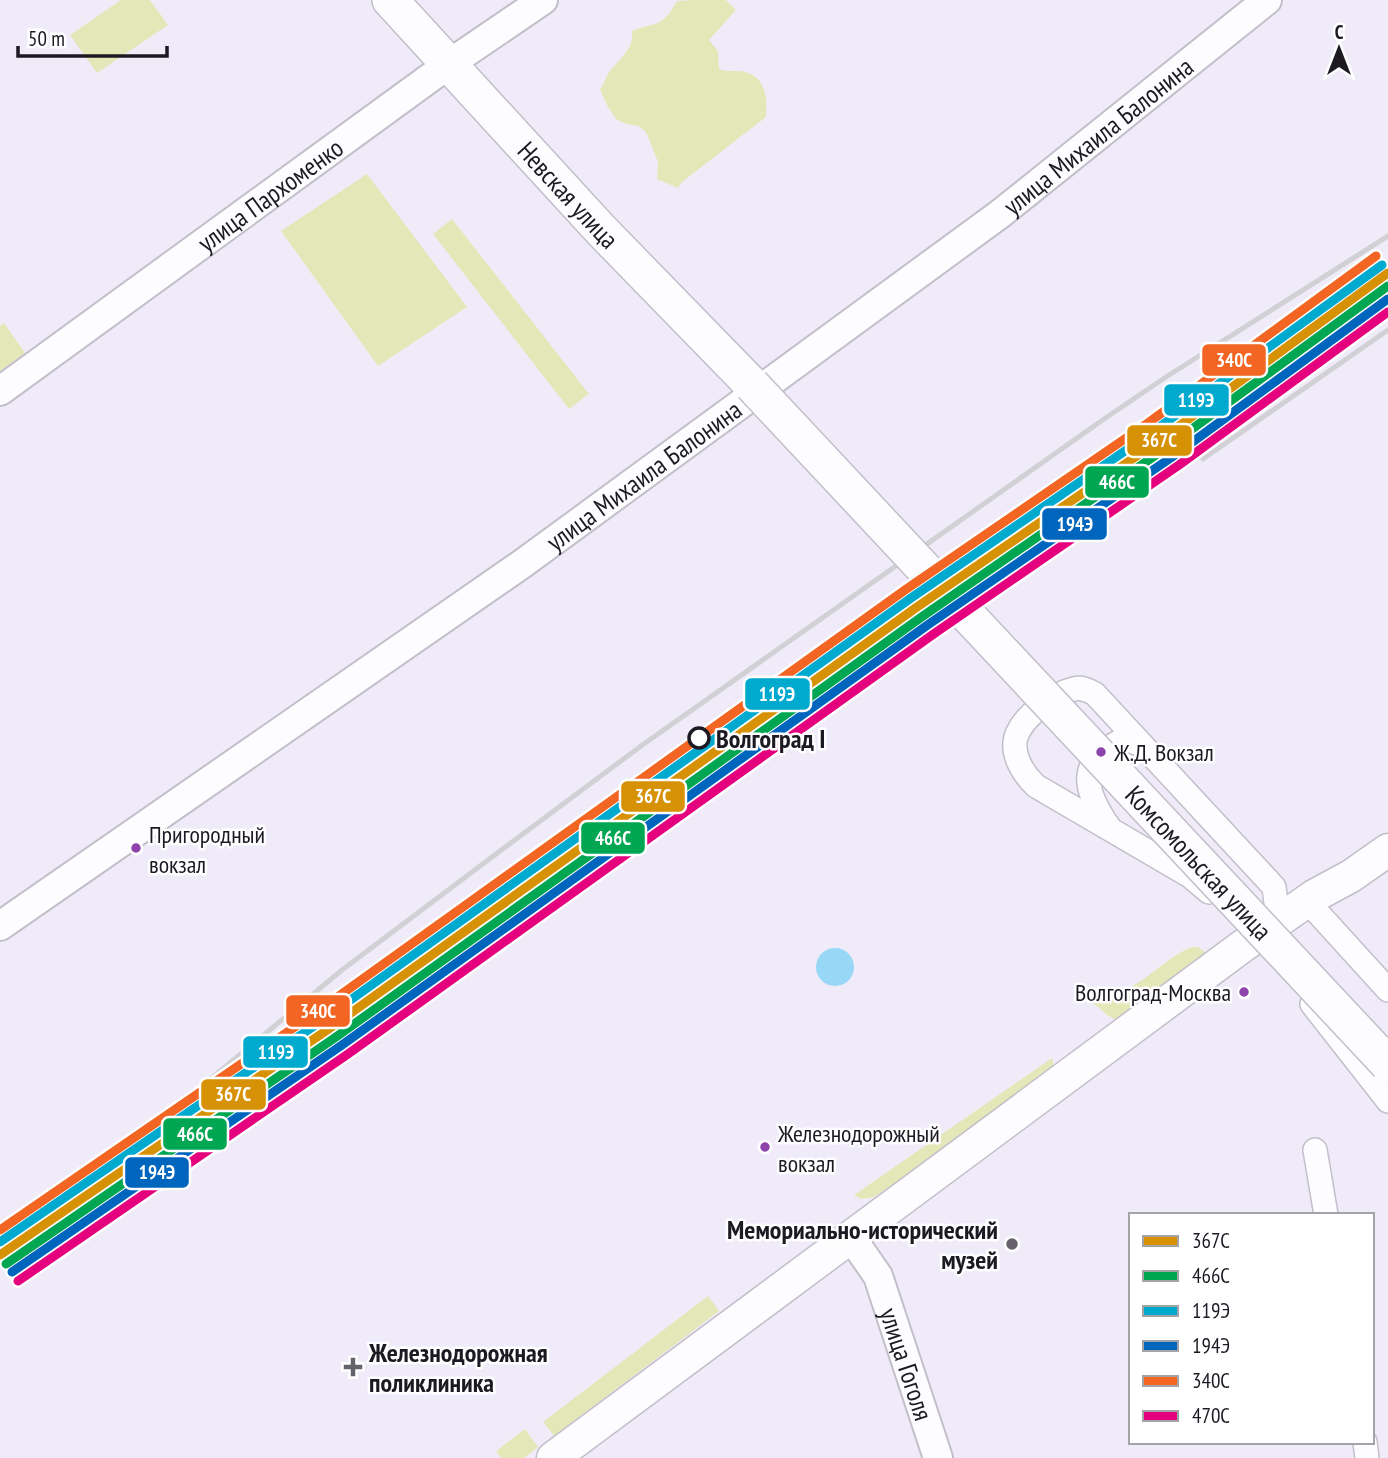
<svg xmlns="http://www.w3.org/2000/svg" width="1388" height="1458" font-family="'PT Sans Narrow',sans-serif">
<rect width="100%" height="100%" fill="#f0ebf9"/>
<g fill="#e4e8b8">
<path d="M121,0H150L168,25L97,73L70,35Z"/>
<path d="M693,0H726L736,10L709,40L718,51L719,69C729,73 739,69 748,73C767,80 767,100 766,117L682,182L678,188L657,179L658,162L646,132L639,126L626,124L616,119L608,107L600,90C603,85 605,79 608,74C618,59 634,51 632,31C657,21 661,29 677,1Z"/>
<path d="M367,174L467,307L378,366L281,231Z"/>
<path d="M452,219L589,394L569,409L433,234Z"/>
<path d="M4,323L25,353L0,371V326Z"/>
<path d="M1192,947H1198L1209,955L1120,1022L1107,1015L1078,990L1082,986C1129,1011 1153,962 1192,947Z"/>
<path d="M1052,1058L1055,1070L1052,1075L874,1197L861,1199L854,1195Z"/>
<path d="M708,1296L719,1311L554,1436L543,1422Z"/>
<path d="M525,1429L538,1447L524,1458H501L496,1451Z"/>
</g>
<circle fill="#98d7f6" cx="835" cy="967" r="19"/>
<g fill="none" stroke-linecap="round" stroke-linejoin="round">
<defs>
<g id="minor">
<path d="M1109,827C1082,788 1077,760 1125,739L1142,745"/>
<path d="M1209,892L1190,876L1036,786C1024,775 1011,755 1016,737C1023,716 1053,694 1074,689C1082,687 1088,690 1095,694L1274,887L1277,911L1271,926"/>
<path d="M1307,901L1388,990"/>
<path d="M1312,1004L1388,1101"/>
<path d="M1315,1150L1326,1215"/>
<path d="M1365,1442L1367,1458"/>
</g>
<g id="tertiary">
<path id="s1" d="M0,391L449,64L543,0"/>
<path id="s2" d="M0,926L522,564L1000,214L1267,0"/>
<path id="s3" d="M851,1237L878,1276L938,1458"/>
</g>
<path id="secondary" d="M553,1458L1240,948L1314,896L1351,876L1388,850"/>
<g id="primary">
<path id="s4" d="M390,0L601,230L752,385"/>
</g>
</defs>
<use href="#minor" stroke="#c3bfca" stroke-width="26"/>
<use href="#tertiary" stroke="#c3bfca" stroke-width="32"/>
<use href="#secondary" stroke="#c3bfca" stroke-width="35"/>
<use href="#primary" stroke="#c3bfca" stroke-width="38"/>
<use href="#minor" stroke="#fdfcfe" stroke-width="23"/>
<use href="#tertiary" stroke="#fdfcfe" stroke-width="28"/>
<use href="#secondary" stroke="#fdfcfe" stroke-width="32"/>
<use href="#primary" stroke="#fdfcfe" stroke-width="35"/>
<g stroke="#d1d0d4" stroke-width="5">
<path d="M1203,459L1388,330"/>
<path d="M101,1170L342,970L504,848L641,746L1104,419L1166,377L1388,236"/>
</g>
<defs>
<g id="primary-bridge">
<path id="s5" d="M752,385L1388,1064"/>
</g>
</defs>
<use href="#primary-bridge" stroke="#c3bfca" stroke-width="38" stroke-linecap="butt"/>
<use href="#primary-bridge" stroke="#fdfcfe" stroke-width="35"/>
<defs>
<path id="rail-1" d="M0,1255L330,1028L917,607L1160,440L1388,273"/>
<path id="rail-2" d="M6,1264L336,1037L923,616L1166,448L1388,286"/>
<path id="rail-3" d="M0,1242L324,1019L911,598L1154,431L1382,265"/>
<path id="rail-4" d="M12,1272L342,1045L929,624L1172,457L1388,299"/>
<path id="rail-5" d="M0,1230L318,1011L905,590L1148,423L1376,256"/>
<path id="rail-6" d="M18,1281L348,1054L935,633L1179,465L1388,312"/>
</defs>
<use href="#rail-1" stroke="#fff" stroke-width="14"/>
<use href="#rail-2" stroke="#fff" stroke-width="14"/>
<use href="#rail-3" stroke="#fff" stroke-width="14"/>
<use href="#rail-4" stroke="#fff" stroke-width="14"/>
<use href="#rail-5" stroke="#fff" stroke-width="14"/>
<use href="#rail-6" stroke="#fff" stroke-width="14"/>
<use href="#rail-1" stroke="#d69105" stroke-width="9"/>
<use href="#rail-2" stroke="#00a651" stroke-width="9"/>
<use href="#rail-3" stroke="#00a9ce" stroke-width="9"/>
<use href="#rail-4" stroke="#0065bd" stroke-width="9"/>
<use href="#rail-5" stroke="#f26522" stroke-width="9"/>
<use href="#rail-6" stroke="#e5007d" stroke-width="9"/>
</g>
<circle fill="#fff" stroke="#1c1922" stroke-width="3.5" cx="699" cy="738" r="10"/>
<g fill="#8e44ad" stroke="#fff" stroke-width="2.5">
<circle cx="1101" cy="752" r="6"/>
<circle cx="136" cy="848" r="6"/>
<circle cx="1244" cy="992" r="6"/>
<circle cx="765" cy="1147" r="6"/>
</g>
<g fill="#66626d" stroke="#fff" stroke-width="2.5">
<circle cx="1012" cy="1244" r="7"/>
<path d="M349.5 1356.5h7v7h7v7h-7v7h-7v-7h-7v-7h7z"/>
</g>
<g text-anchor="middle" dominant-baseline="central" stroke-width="5" stroke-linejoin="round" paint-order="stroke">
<g font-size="24" fill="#1c1922" stroke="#fff" text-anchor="start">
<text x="1114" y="752">Ж.Д. Вокзал</text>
<text x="149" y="834">Пригородный<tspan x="149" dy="30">вокзал</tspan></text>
<text x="1231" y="992" text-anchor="end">Волгоград-Москва</text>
<text x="778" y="1133">Железнодорожный<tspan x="778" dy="30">вокзал</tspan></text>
</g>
<g font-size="26" fill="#1c1922" stroke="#fff">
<text stroke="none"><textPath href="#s2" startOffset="1353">улица Михаила Балонина</textPath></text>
<text stroke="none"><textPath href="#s1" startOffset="334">улица Пархоменко</textPath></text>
<text stroke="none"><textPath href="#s4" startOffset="264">Невская улица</textPath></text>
<text stroke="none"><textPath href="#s2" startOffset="786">улица Михаила Балонина</textPath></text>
<text stroke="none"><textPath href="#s5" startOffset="654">Комсомольская улица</textPath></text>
<text stroke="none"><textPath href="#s3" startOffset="140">улица Гоголя</textPath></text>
</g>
<g font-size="26" font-weight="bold" fill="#1c1922" stroke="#fff" text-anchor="start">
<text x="716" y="738">Волгоград I</text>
</g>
<g font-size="26" font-weight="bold" fill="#1c1922" stroke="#fff" text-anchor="end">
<text x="998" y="1229">Мемориально-исторический<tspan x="998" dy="30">музей</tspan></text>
<text x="369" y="1352" text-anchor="start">Железнодорожная<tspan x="369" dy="30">поликлиника</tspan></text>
</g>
</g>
<g stroke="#fff" stroke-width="2.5">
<rect x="1201" y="343" width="66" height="34" rx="7" fill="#f26522"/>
<rect x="1163" y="383" width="67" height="34" rx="7" fill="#00a9ce"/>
<rect x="1126" y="424" width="67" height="33" rx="7" fill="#d69105"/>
<rect x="1084" y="465" width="66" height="34" rx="7" fill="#00a651"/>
<rect x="1041" y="507" width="67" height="34" rx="7" fill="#0065bd"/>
<rect x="744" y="677" width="67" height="34" rx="7" fill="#00a9ce"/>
<rect x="620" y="780" width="66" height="33" rx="7" fill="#d69105"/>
<rect x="580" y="821" width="66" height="34" rx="7" fill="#00a651"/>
<rect x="285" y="994" width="66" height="34" rx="7" fill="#f26522"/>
<rect x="242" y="1035" width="67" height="34" rx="7" fill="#00a9ce"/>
<rect x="200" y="1078" width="67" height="33" rx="7" fill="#d69105"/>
<rect x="162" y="1117" width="66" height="34" rx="7" fill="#00a651"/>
<rect x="124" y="1156" width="66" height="33" rx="7" fill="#0065bd"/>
</g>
<g font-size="19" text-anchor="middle" font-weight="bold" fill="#fff">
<text x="1234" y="367">340С</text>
<text x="1196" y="407">119Э</text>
<text x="1159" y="447">367С</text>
<text x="1117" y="489">466С</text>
<text x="1075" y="531">194Э</text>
<text x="777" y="701">119Э</text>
<text x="653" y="803">367С</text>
<text x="613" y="845">466С</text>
<text x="318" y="1018">340С</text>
<text x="276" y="1059">119Э</text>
<text x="233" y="1101">367С</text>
<text x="195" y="1141">466С</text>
<text x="157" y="1179">194Э</text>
</g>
<rect x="1129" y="1213" width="245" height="231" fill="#ffffff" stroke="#a4a3a7" stroke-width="2"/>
<rect x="1143" y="1236" width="35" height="10" fill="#d69105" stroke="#a4a3a7" stroke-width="2"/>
<text x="1192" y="1248" font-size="21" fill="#1c1922">367С</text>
<rect x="1143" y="1271" width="35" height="10" fill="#00a651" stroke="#a4a3a7" stroke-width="2"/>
<text x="1192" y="1283" font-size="21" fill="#1c1922">466С</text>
<rect x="1143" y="1306" width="35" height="10" fill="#00a9ce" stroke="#a4a3a7" stroke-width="2"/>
<text x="1192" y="1318" font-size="21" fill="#1c1922">119Э</text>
<rect x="1143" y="1341" width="35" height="10" fill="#0065bd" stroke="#a4a3a7" stroke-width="2"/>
<text x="1192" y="1353" font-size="21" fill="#1c1922">194Э</text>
<rect x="1143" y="1376" width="35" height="10" fill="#f26522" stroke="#a4a3a7" stroke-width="2"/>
<text x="1192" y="1388" font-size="21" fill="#1c1922">340С</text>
<rect x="1143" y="1411" width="35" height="10" fill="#e5007d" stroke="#a4a3a7" stroke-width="2"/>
<text x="1192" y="1423" font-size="21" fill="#1c1922">470С</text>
<g transform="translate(1339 49)" stroke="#ffffff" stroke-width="5" paint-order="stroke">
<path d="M0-5L12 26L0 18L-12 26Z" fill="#1c1922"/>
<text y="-10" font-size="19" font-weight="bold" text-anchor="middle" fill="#1c1922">С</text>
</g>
<path d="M18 46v10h149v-10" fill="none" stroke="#1c1922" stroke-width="3.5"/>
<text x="28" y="46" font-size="21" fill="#1c1922" stroke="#ffffff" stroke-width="5" paint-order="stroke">50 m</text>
</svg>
